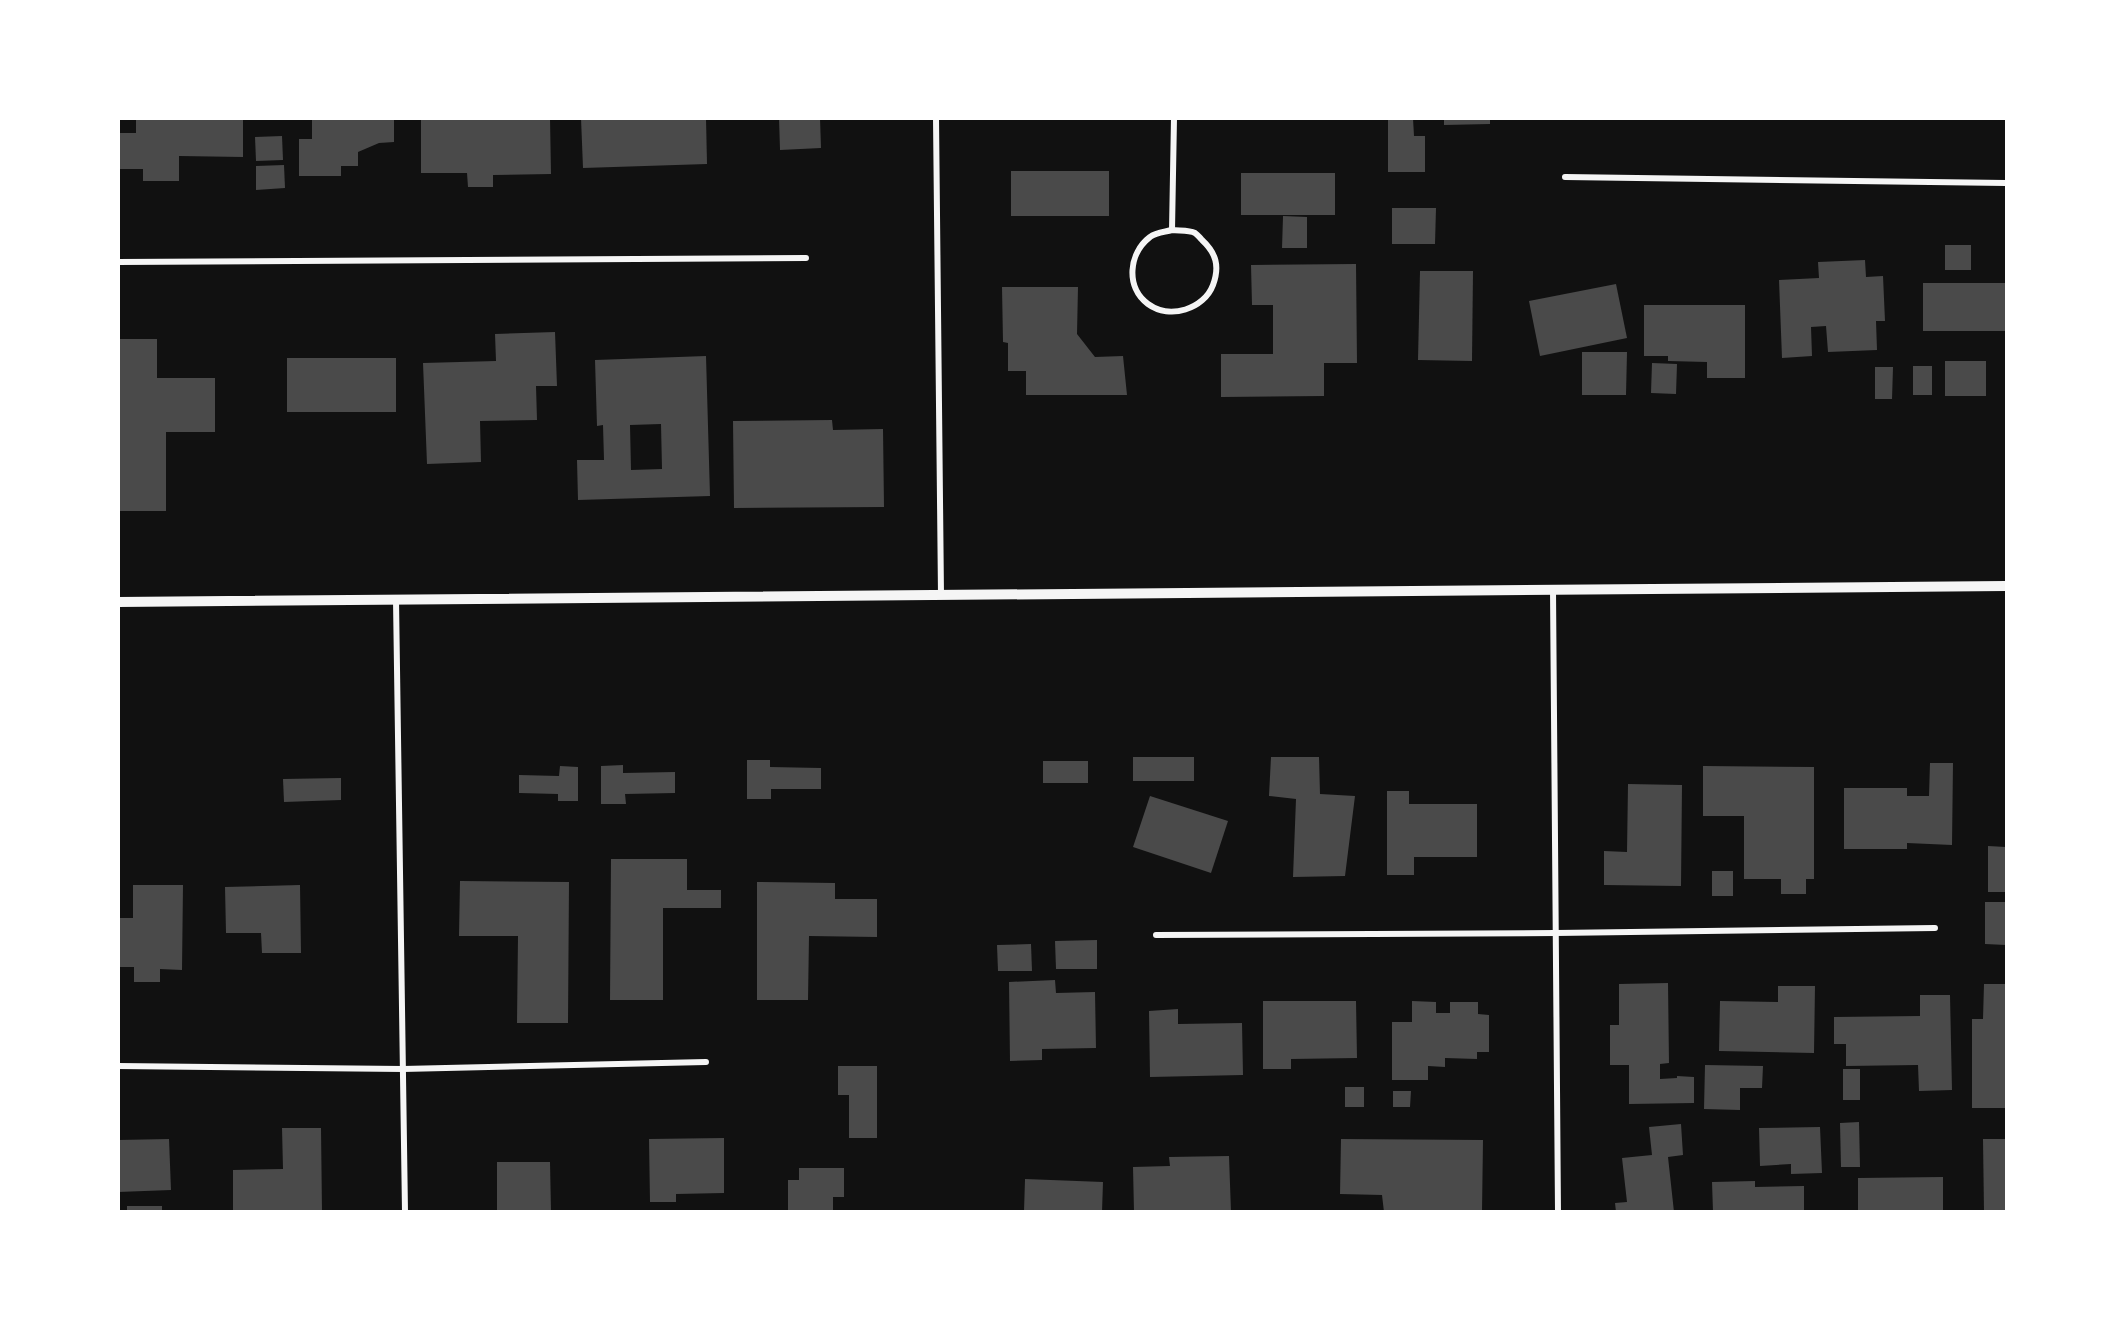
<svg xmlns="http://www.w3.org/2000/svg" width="2125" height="1330" font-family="Cabin,sans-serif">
<rect width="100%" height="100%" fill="#111"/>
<g fill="#4a4a4a" fill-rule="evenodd">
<path d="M136,118H243V157L179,156V181H143V169H118V133H136Z"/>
<path d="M312,118H394V142L379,143L358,152V166H341V176H299V139H312Z"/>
<path d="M421,118H550L551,174L493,175V187H468L467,173H421Z"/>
<path d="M581,118H706L707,164L583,168Z"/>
<path d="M779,118H820L821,148L780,150Z"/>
<path d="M1388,118H1413L1414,136H1425V172H1388Z"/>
<path d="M1444,118H1490V124L1444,125Z"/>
<path d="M282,136L283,160L256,161L255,137Z"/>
<path d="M284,165L285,188L256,190V166Z"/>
<rect x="1011" y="171" width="98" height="45"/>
<rect x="1241" y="173" width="94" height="42"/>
<path d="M1392,208H1436L1435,244H1392Z"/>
<path d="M1283,216L1307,217V248H1282Z"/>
<rect x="1945" y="245" width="26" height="25"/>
<path d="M1865,260L1866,277L1883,276L1885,321H1876L1877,350L1828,352L1826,326L1811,327L1812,356L1782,358L1779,280L1819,278L1818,262Z"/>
<path d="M1356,264L1357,363H1324V396L1221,397V354H1273V305H1252L1251,265Z"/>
<path d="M1420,271H1473L1472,361L1418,360Z"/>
<rect x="1923" y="283" width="83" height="48"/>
<path d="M1616,284L1627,338L1540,356L1529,301Z"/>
<path d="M1002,287H1078L1077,334L1095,357L1123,356L1127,395H1026V371H1008V343L1003,342Z"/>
<path d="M1644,305H1745V378H1707V362L1668,361V356H1644Z"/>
<path d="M555,332L557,386H536L537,420L480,421L481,462L427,464L423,363L496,361L495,334Z"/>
<path d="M118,339H157V378H215V432H166V511H118Z"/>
<path d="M1582,352H1627L1626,395H1582Z"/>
<path d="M706,356L710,496L578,500L577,460H604L603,425L597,426L595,360ZM661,424L662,469L631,470L630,425Z"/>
<rect x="287" y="358" width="109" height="54"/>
<rect x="1945" y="361" width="41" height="35"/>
<path d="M1652,363L1677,364L1676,394L1651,393Z"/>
<rect x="1913" y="366" width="19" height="29"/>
<path d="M1875,367H1893L1892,399H1875Z"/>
<path d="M832,420L833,430L883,429L884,507L734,508L733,421Z"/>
<rect x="1133" y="757" width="61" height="24"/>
<path d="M1271,757H1319L1320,794L1355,796L1345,876L1293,877L1296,799L1269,796Z"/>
<path d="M747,760H770V767L821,768V789H771V799H747Z"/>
<rect x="1043" y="761" width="45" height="22"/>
<path d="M1930,763H1953L1952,845L1907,843V849H1844V788H1907V796H1929Z"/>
<path d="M623,765V773L675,772V793L625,794L626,804H601V766Z"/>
<path d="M560,766L578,767V801H558V794L519,793V775L559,776Z"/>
<path d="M1703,766L1814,767V879H1806V894H1781V879H1744V816H1703Z"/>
<path d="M341,778V800L284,802L283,779Z"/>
<path d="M1628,784L1682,785L1681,886L1604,885V851L1627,852Z"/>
<path d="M1387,791H1409V804H1477V857H1414V875H1387Z"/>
<path d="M1150,796L1228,821L1211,873L1133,847Z"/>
<path d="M1988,846L2006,847V892H1988Z"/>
<path d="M611,859H687V890H721V908H663V1000H610Z"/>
<rect x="1712" y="871" width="21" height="25"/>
<path d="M460,881L569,882L568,1023H517L518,936H459Z"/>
<path d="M757,882L835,883V899H877V937L809,936L808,1000H757Z"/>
<path d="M133,885H183L182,970L160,969V982H134V967H118V918H133Z"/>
<path d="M300,885L301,953H262L261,933H226L225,887Z"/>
<path d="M1985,902H2006V945L1985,944Z"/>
<path d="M1097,940V969H1056L1055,941Z"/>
<path d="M1031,944L1032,971H998L997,945Z"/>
<path d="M1055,980L1056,993L1095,992L1096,1048L1042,1049V1060L1010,1061L1009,982Z"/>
<path d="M1668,983L1669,1063L1660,1064V1079L1677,1078V1076L1694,1077V1103L1629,1104V1065H1610V1025H1619V984Z"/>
<path d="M1984,984H2006V1108H1972V1019H1983Z"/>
<path d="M1778,986H1815L1814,1053L1719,1051L1720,1001L1778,1002Z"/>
<path d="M1920,995H1950L1952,1090L1919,1091L1918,1065L1846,1066V1044H1834V1017L1920,1016Z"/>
<path d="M1263,1001H1356L1357,1058L1291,1059V1069H1263Z"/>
<path d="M1412,1001L1436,1002V1013H1450V1002H1478V1014L1489,1015V1052H1477V1059L1445,1058V1067L1428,1066V1080H1392V1022H1412Z"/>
<path d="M1178,1009V1024L1242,1023L1243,1075L1150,1077L1149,1011Z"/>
<path d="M1705,1065L1763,1066L1762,1088H1740V1110L1704,1109Z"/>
<path d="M838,1066H877V1138H849V1095H838Z"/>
<rect x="1843" y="1069" width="17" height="31"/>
<rect x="1345" y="1087" width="19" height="20"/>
<path d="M1393,1091H1411L1410,1107H1393Z"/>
<path d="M1859,1122L1860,1167H1841L1840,1123Z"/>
<path d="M1681,1124L1683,1155L1668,1157L1674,1212H1616L1615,1203L1627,1202L1622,1158L1652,1155L1649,1127Z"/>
<path d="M1820,1127L1822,1173L1791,1174V1164L1760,1166L1759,1128Z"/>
<path d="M282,1128H321L322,1212H233V1170L283,1169Z"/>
<path d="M724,1138V1193L676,1194V1202H650L649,1139Z"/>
<path d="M169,1139L171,1190L118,1192V1140Z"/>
<path d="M1341,1139L1483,1140L1482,1212H1384L1382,1195L1340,1194Z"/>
<path d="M1983,1139H2006V1212H1984Z"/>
<path d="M1229,1156L1231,1212H1134L1133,1167L1170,1166L1169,1157Z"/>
<path d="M497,1162H550L551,1212H497Z"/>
<path d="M799,1168H844V1197H833V1212H788V1180H799Z"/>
<path d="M1943,1177V1212H1858V1178Z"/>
<path d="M1025,1179L1103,1182L1102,1212H1024Z"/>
<path d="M1755,1181V1187L1804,1186V1212H1713L1712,1182Z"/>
<rect x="127" y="1206" width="35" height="6"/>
</g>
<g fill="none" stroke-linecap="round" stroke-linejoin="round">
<g stroke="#f5f5f5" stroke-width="6">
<path d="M936,118L941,595"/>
<path d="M1565,177L2006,183"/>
<path d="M1172,230C1179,231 1189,230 1195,233C1198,235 1199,237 1202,240C1216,253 1220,266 1213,285C1204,309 1170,320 1148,304C1125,287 1129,253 1150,237C1156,232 1165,232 1172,230Z"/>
<path d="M1172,230L1174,118"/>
<path d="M118,262L806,258"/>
<path d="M1553,590L1558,1212"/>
<path d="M396,600L405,1212"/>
<path d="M1156,935L1556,933L1935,928"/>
<path d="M118,1066L403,1069L706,1062"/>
</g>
<path stroke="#f5f5f5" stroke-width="10" d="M118,602L2006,586"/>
</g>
<rect width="2125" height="1330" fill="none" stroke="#ffffff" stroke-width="240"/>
</svg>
